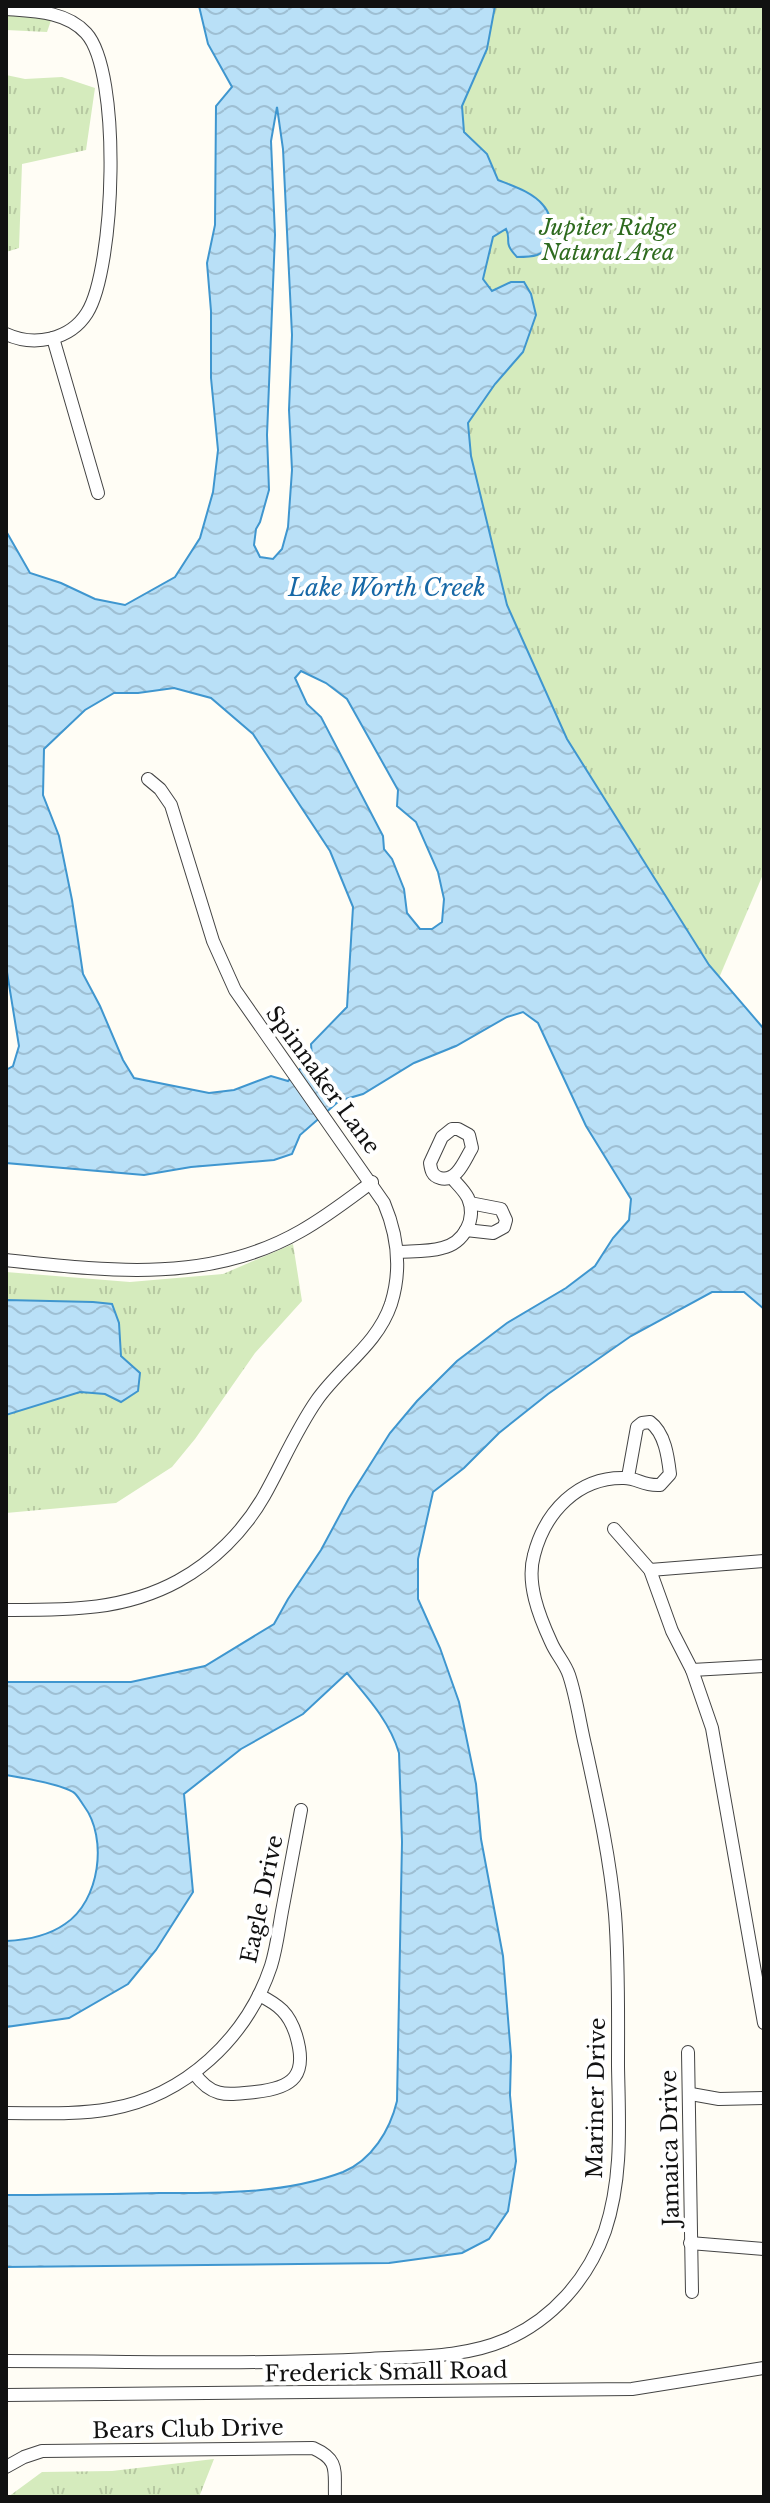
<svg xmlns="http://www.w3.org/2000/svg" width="770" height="2503" font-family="'Libre Baskerville',serif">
<defs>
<pattern id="grass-tufts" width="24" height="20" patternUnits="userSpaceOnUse" patternTransform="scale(2)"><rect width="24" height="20" fill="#d5ebbd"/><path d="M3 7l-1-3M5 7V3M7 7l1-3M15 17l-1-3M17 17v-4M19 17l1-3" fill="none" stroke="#b6c8a1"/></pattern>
<pattern id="water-waves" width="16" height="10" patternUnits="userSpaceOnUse" patternTransform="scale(2)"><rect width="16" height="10" fill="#b9e0f7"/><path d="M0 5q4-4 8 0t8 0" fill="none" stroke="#9ebfd3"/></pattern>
</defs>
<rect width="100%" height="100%" fill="#fffdf5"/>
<g fill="url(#grass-tufts)">
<path d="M6,6H56L47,32L6,30Z"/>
<path d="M489,6H764V872L716,985L538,699L461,483L449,247L463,66Z"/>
<path d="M6,75L25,79L62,77L95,88L86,150L22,164L19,248L6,252Z"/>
<path d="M293,1244L302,1301L255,1353L195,1439L172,1467L116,1503L6,1513V1272L130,1282L223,1274Z"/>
<path d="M214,2459L199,2497H8L42,2472L112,2471Z"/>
</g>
<g fill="url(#water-waves)" stroke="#3f96cf" stroke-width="2" fill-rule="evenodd">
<path d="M199,6H495L487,49L462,106L464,132L487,154L498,180C513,186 532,192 543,205C555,218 556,248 537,255C531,257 523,257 517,257C502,241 512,241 506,229L493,237L483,279L492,291L511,282H524L531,294L536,315L523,352L495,384L468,423L471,456L507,605L567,739L709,965L764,1029V1309L744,1292H712L631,1336L548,1394L499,1433L464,1468L433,1492L418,1559V1599L440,1648L459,1702L476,1784L481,1839L503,1956L511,2056L510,2095L516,2161L508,2211L489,2239L462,2253L389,2263L6,2267V2195C57,2195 109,2194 160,2193C221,2193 285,2194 343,2172C372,2160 390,2130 397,2101L402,1842L399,1753C390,1722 368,1698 347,1673L303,1714L241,1749L184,1794L193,1892L156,1950L128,1984L69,2018L6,2027V1941C27,1940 48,1936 65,1924C100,1901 108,1838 84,1806C81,1802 77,1794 73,1792C58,1783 23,1778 6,1775V1682H131L205,1666L274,1624L288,1599L321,1550L349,1498L390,1433L417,1401L457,1361L507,1323L566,1288L595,1266L613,1238L629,1220L631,1199L586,1126L538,1023L523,1012L507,1017L456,1046L414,1063L363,1094L339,1101L300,1135L292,1154L274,1160L191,1167L144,1175L6,1163V1070L13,1066L19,1046L6,966V531L30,573L61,583L95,599L125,605L175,577L200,538L213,492L218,450L211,378V311L207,263L215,225L216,106L232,87L208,44ZM277,107L283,149L292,335L289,410L292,470L288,527L282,549L273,559L260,557L254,545L256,529L260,522L269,490L267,435L275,235L271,141ZM301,671L326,683L347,699L398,790L397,806L416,822L438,872L444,899L442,922L432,929H420L407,913L404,889L392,859L384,849L383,836L321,717L307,704L295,678ZM174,688L211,698L253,734L330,851L353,907L347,1007L311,1044L312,1057L288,1081L271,1076L234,1090L209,1093L134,1078L123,1060L100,1006L83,974L72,900L59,836L43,795L44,749L85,710L114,693H138Z"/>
<path d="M6,1300L93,1302L112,1304L119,1323L121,1356L140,1373L138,1391L121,1402L105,1394L80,1392L6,1415Z"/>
</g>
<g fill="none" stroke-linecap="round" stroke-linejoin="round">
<defs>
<g id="minor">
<path d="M6,9C33,11 66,11 86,33C122,72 115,269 87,313C70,340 34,347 6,334"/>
<path d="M53,338L98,493"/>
<path d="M452,1129H458L469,1135L472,1148C465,1159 457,1183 440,1178C432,1176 431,1170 430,1163L442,1137Z"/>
<path d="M466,1230L493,1233L504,1227L506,1220L501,1209L470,1203"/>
<path d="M397,1252C412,1251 428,1252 442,1248C464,1243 477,1219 468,1198C464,1190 457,1184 452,1178"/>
<path d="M6,1260C107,1271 209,1284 301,1231C326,1217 349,1199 372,1182"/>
<path d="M614,1529L650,1570L672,1631L692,1670L712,1728L764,2023"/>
<path d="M650,1570L764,1561"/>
<path d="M6,1610C67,1610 123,1611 178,1581C213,1562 244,1531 264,1496C282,1464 296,1430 317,1400C341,1366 377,1345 391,1304C402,1269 398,1236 384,1203L235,990L213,941L171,805L160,789L148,779"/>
<path d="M692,1670L764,1666"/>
<path d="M688,2052L692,2292"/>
<path d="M194,2073C212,2098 226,2095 255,2092C294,2088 308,2075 296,2035C289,2013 279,2005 259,1995"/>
<path d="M691,2094L719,2099L764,2098"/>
<path d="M6,2113C40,2113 76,2115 110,2109C185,2096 247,2038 271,1966C277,1947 279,1926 283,1906C289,1874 295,1842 301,1810"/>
<path d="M690,2243L764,2249"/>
<path d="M6,2361C127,2361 249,2365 370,2359C416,2356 463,2358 505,2340C552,2320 588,2279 605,2231C623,2177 619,2122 618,2066C618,2015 619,1964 615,1914C610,1858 598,1804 586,1749C580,1725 577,1699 569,1675C565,1663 556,1654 551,1642C539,1616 526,1583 534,1555C545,1512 578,1477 624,1478C638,1478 642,1486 660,1485L670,1474C668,1457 665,1433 650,1422L642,1423L637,1427L628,1477"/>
<path d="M6,2395L632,2389L764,2368"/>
<path d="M6,2467L24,2457L42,2451L313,2448C340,2460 334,2471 335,2497"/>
</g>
</defs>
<use href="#minor" stroke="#444" stroke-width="14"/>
<use href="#minor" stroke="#fff" stroke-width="12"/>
</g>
<g text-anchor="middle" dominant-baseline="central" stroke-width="8" stroke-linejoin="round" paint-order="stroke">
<g font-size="22" font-style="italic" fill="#2f6b1f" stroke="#fff">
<text x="608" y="227">Jupiter Ridge<tspan x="608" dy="25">Natural Area</tspan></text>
</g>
<g font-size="22" fill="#111" stroke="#fff">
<text transform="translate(323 1080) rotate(54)">Spinnaker Lane</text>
<text transform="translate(262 1899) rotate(-78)">Eagle Drive</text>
<text transform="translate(596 2098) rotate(-89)">Mariner Drive</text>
<text transform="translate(670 2148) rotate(-91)">Jamaica Drive</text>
<text transform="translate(386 2372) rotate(-1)">Frederick Small Road</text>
<text transform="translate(188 2429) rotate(-1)">Bears Club Drive</text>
</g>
<g font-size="24" font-style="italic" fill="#1768a6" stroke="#fff">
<text x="387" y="587">Lake Worth Creek</text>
</g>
</g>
<rect width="770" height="2503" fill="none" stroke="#111111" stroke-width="16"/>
</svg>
